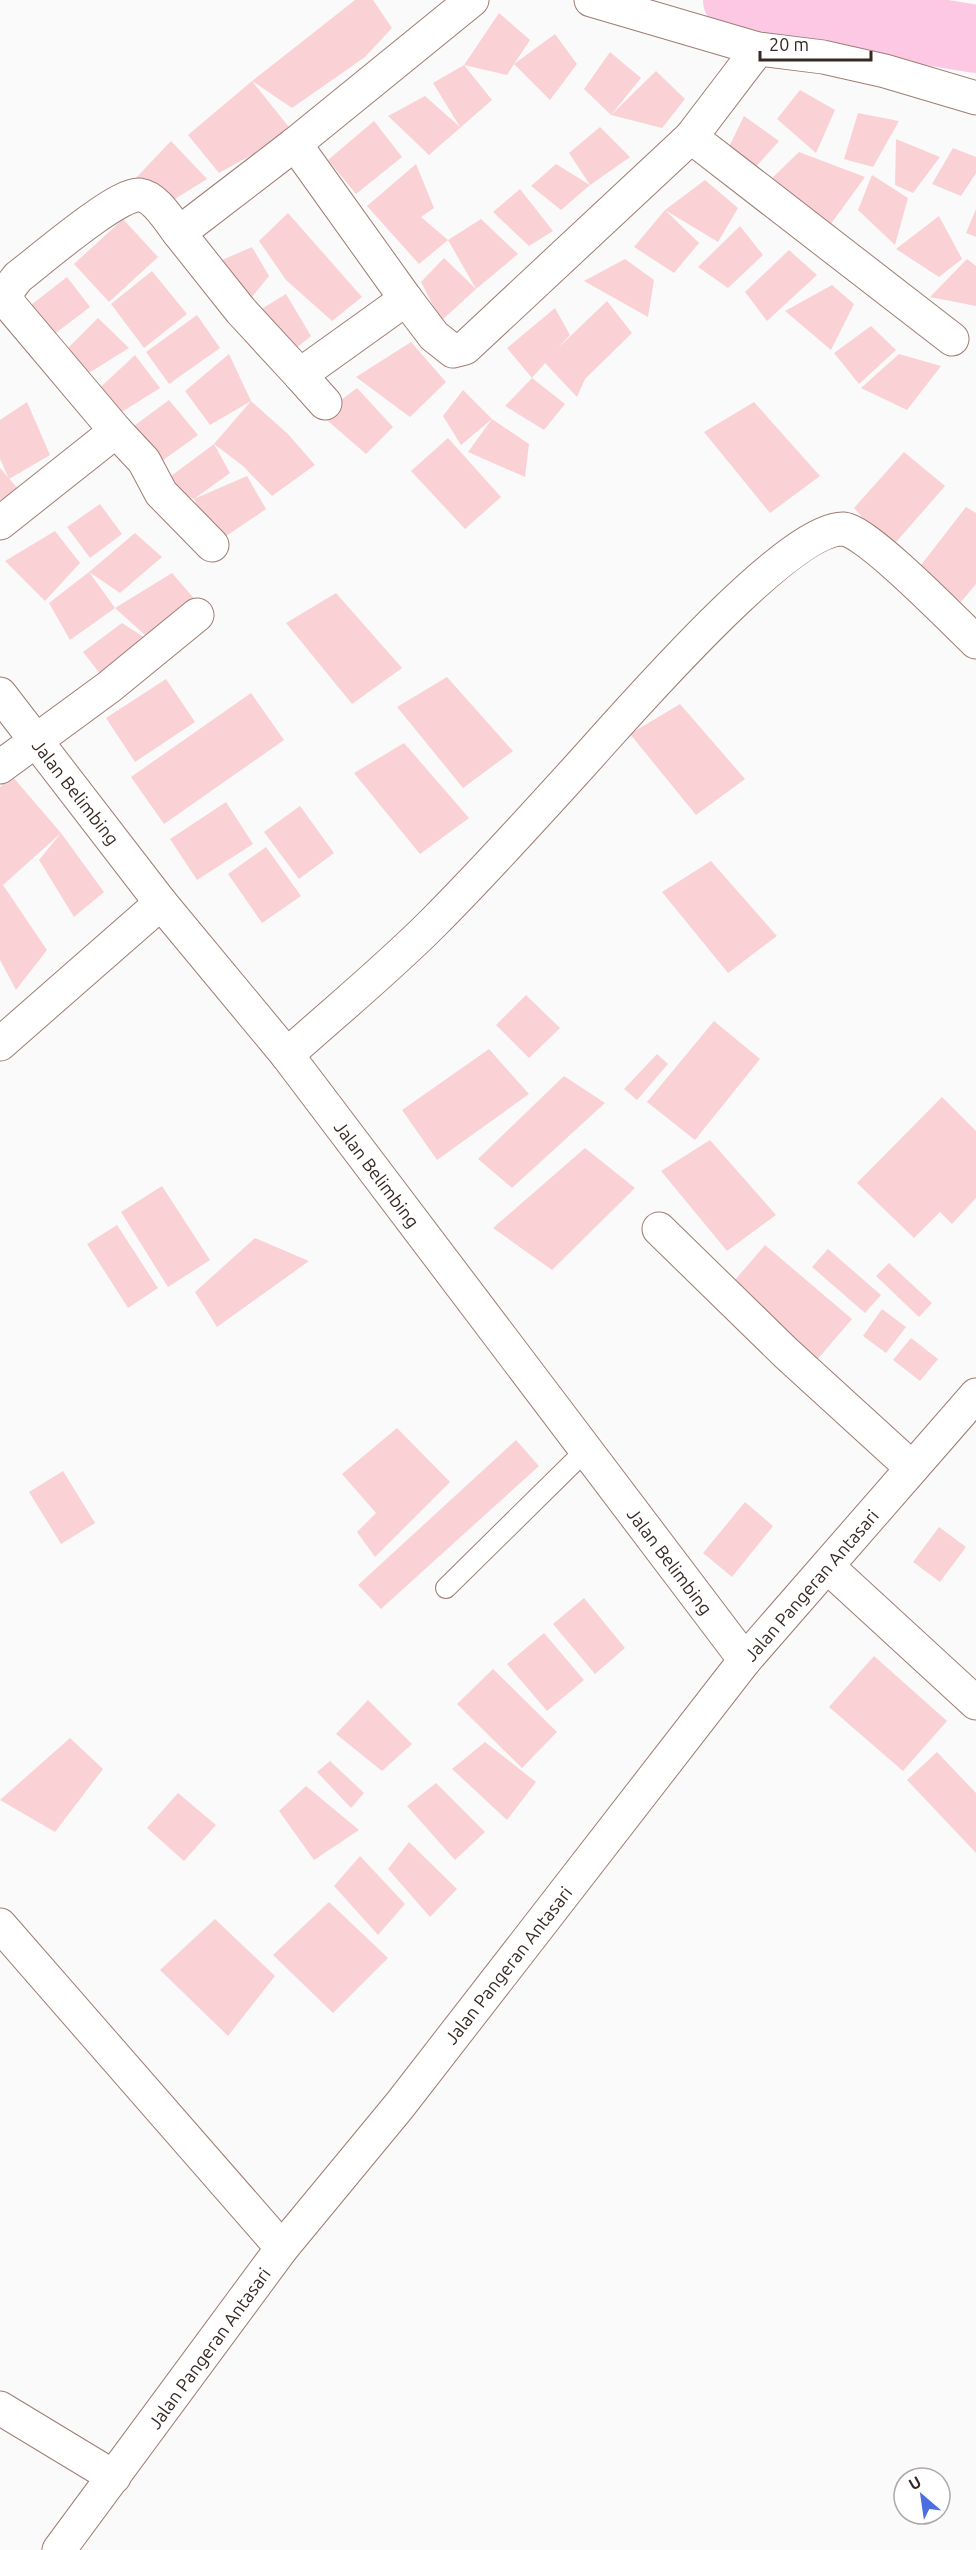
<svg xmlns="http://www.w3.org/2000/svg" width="976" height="2550" font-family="Ubuntu,sans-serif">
<rect width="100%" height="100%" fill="#fafafa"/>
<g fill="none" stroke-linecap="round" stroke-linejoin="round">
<path stroke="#fcc8e3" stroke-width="68" d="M737,0L976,39"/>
</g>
<g fill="#fad2d5">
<path d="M355,0H373L392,28L365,57L292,108L252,81Z"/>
<path d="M499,13L530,40L514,64L555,34L577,64L550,100L514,64L507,75L464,65L492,100L429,155L388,116L425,96L460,127L433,83L464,65Z"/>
<path d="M610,52L641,78L611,115L584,89Z"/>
<path d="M656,71L685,99L662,128L611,115Z"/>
<path d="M252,81L293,132L219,173L188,135Z"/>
<path d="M800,90L835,110L816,153L777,119Z"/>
<path d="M858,113L899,121L873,167L844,159Z"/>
<path d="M744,116L779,141L753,170L724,157Z"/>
<path d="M374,121L402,157L356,194L328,160Z"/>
<path d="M600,127L630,157L590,185L569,153Z"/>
<path d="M896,139L940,157L913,193L895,185Z"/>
<path d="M171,141L207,179L170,202L134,180Z"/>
<path d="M953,148L976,157V173L961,196L932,184Z"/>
<path d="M799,152L865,177L828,228L765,185Z"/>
<path d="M416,164L434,208L421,217L448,240L419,264L367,206Z"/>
<path d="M556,164L590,185L561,210L531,186Z"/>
<path d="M872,175L908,198L895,245L858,210Z"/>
<path d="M705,180L738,208L718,242L665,210L699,243L674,273L634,247L665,210Z"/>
<path d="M520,189L553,231L529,246L493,212Z"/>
<path d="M976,209V237L966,233Z"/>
<path d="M288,213L362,297L332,321L286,280L259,241Z"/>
<path d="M939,216L962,259L939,277L896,249Z"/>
<path d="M123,219L158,257L109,302L74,264Z"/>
<path d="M481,219L518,254L476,289L448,240Z"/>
<path d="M740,226L763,255L728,288L698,267Z"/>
<path d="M252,247L269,276L243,308L208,266Z"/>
<path d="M789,250L817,275L767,321L745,292Z"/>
<path d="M444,258L476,289L441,321L421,282Z"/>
<path d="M625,259L654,280L648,317L584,281Z"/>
<path d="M967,259L976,266V306L930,297Z"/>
<path d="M152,271L187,314L144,348L111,304Z"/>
<path d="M67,277L90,307L44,342L22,312Z"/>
<path d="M832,285L854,304L831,350L785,311Z"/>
<path d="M286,294L311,336L285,357L253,314Z"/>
<path d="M607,301L632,333L585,379L577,397L545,363L532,378L507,348L555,308L570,335L558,348Z"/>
<path d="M197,315L220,348L169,384L146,352Z"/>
<path d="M98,318L129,348L84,376L56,360Z"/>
<path d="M871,326L896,350L859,384L834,353Z"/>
<path d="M411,342L446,382L410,417L356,377Z"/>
<path d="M229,354L251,401L288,434L315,465L272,496L243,466L214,444L230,473L194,499L247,476L266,509L216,543L194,499L159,485L214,444L251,401L210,425L185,391Z"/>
<path d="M899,354L941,366L907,410L861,388Z"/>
<path d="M135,355L160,388L117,415L89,398Z"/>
<path d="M532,378L565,404L544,430L505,406Z"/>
<path d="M357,388L393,427L366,454L321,415Z"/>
<path d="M463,390L492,419L461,445L443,416Z"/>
<path d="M169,400L198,435L162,461L123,434Z"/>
<path d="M27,402L50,455L9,479L0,459V420Z"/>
<path d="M754,402L820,476L770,513L704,432Z"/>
<path d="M492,419L529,444L525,477L468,452Z"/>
<path d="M448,438L501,497L465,529L411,471Z"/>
<path d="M904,452L945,486L890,549L854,508Z"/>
<path d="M0,468L19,490L0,500Z"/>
<path d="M100,504L122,534L90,558L67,527Z"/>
<path d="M966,507L976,513V584L961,602L918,569Z"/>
<path d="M55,531L80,563L45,601L5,561Z"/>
<path d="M135,533L162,557L120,593L89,572Z"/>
<path d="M89,572L115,608L70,640L49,603Z"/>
<path d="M172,573L198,603L156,645L115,608Z"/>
<path d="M336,593L402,668L352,704L286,623Z"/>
<path d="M122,623L156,645L108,684L83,652Z"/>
<path d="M447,677L513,751L463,788L397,707Z"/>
<path d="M166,679L195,722L135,762L106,718Z"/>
<path d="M251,693L284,740L164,824L131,777Z"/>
<path d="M680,704L745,779L696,815L630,734Z"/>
<path d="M404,743L469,818L420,854L354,773Z"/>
<path d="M12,776L61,833L104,892L74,917L39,860L61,833L3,885L47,950L16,990L0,960V787Z"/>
<path d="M226,802L253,844L197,880L170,839Z"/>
<path d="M300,806L334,853L299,879L264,832Z"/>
<path d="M266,847L301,896L262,923L228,874Z"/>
<path d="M711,861L777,936L728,973L662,892Z"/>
<path d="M526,995L560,1028L529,1058L496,1025Z"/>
<path d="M714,1021L760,1059L695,1140L647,1102Z"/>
<path d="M489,1049L529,1094L437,1160L402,1110Z"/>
<path d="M657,1054L668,1064L637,1100L624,1089Z"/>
<path d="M564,1076L605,1103L512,1188L478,1159Z"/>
<path d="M942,1097L976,1131V1198L952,1224L940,1212L914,1238L857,1183Z"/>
<path d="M710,1140L776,1215L727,1251L661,1171Z"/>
<path d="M585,1148L635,1188L552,1270L493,1228Z"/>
<path d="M162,1186L210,1260L168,1287L121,1212Z"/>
<path d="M117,1225L158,1288L128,1308L87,1244Z"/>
<path d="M255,1238L309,1261L217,1327L195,1292Z"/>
<path d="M765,1245L852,1319L816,1361L728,1288Z"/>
<path d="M828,1249L881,1295L865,1313L812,1267Z"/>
<path d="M889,1263L932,1303L919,1317L876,1276Z"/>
<path d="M882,1309L906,1327L886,1353L863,1336Z"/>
<path d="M911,1338L938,1359L920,1381L893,1360Z"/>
<path d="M397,1428L450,1482L375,1557L357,1532L376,1513L342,1474Z"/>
<path d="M516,1440L539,1466L381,1609L358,1585Z"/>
<path d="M63,1471L95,1523L61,1544L29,1492Z"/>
<path d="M745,1502L773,1526L732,1577L703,1553Z"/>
<path d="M939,1527L966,1547L940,1582L913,1562Z"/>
<path d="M584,1598L625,1648L595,1674L553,1624Z"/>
<path d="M544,1633L584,1680L547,1711L507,1664Z"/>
<path d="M874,1656L947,1721L903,1771L829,1707Z"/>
<path d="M493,1669L557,1732L522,1768L457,1704Z"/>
<path d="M368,1700L412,1744L382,1771L336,1734Z"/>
<path d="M70,1738L103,1769L55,1832L0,1800Z"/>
<path d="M485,1742L536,1782L507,1820L452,1769Z"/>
<path d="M937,1752L976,1793V1853L907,1780Z"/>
<path d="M330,1761L364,1793L351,1808L317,1772Z"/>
<path d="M436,1783L485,1832L455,1860L407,1806Z"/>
<path d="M306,1786L359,1830L314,1860L279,1811Z"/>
<path d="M178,1793L216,1825L184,1861L147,1828Z"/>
<path d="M409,1842L457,1889L430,1917L388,1869Z"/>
<path d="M360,1856L405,1904L378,1935L334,1886Z"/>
<path d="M329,1902L388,1958L333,2013L273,1955Z"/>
<path d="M215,1919L275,1976L228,2036L160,1970Z"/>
</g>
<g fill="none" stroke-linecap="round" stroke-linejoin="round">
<defs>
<path id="lane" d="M446,1588L585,1451"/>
<g id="street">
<path d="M591,0L758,49L823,57L885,71L976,98"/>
<path d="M691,137L758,49"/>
<path d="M295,144L406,299"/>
<path d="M179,233L241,311L300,375L406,299L434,336L453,351L465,348L691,137L952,339"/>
<path d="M300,375L325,403"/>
<path d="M116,431L144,461L161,493L212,545"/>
<path d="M0,523L116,431L8,303V290L18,277C38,262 120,191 140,195C156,197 170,222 179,233L295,144L472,0"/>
<path d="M0,694L161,903L287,1055L745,1660"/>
<path d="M0,767L109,687L197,615"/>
<path d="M0,1044L161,903"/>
<path d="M287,1055C335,1012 386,970 432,924C482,874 530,821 578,768C621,721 786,528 843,529C865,529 955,622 976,642"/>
<path d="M659,1229L786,1353L912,1468"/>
<path d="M828,1567L976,1703"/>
<path d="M0,1925L282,2248"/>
<path d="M0,2408L114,2477"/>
</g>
<path id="secondary" d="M59,2550L282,2248L400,2105L745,1660L976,1395"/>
</defs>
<use href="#lane" stroke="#9e7d73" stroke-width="22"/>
<use href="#street" stroke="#9e7d73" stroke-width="35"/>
<use href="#secondary" stroke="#9e7d73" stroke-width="35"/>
<use href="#lane" stroke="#fff" stroke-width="20"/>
<use href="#street" stroke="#fff" stroke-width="33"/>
<use href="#secondary" stroke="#fff" stroke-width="33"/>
</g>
<g text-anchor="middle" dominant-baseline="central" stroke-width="6" stroke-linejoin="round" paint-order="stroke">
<g font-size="18" fill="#362924" stroke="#fff">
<text transform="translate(76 792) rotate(52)">Jalan Belimbing</text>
<text transform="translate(377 1174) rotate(53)">Jalan Belimbing</text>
<text transform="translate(670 1561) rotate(53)">Jalan Belimbing</text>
<text transform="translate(811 1585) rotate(-49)">Jalan Pangeran Antasari</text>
<text transform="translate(508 1965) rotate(-52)">Jalan Pangeran Antasari</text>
<text transform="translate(209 2348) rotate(-54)">Jalan Pangeran Antasari</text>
</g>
</g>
<g transform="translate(922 2496) rotate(331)"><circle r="28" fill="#ffffff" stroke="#afa9a7" stroke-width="1.5"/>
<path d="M0-4.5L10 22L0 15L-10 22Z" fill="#4b6fe3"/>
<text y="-9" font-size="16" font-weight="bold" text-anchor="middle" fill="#362924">U</text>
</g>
<path d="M760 51v9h111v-9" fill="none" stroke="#362924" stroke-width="3"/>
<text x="769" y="51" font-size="18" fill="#362924" stroke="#ffffff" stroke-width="4.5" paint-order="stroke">20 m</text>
</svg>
